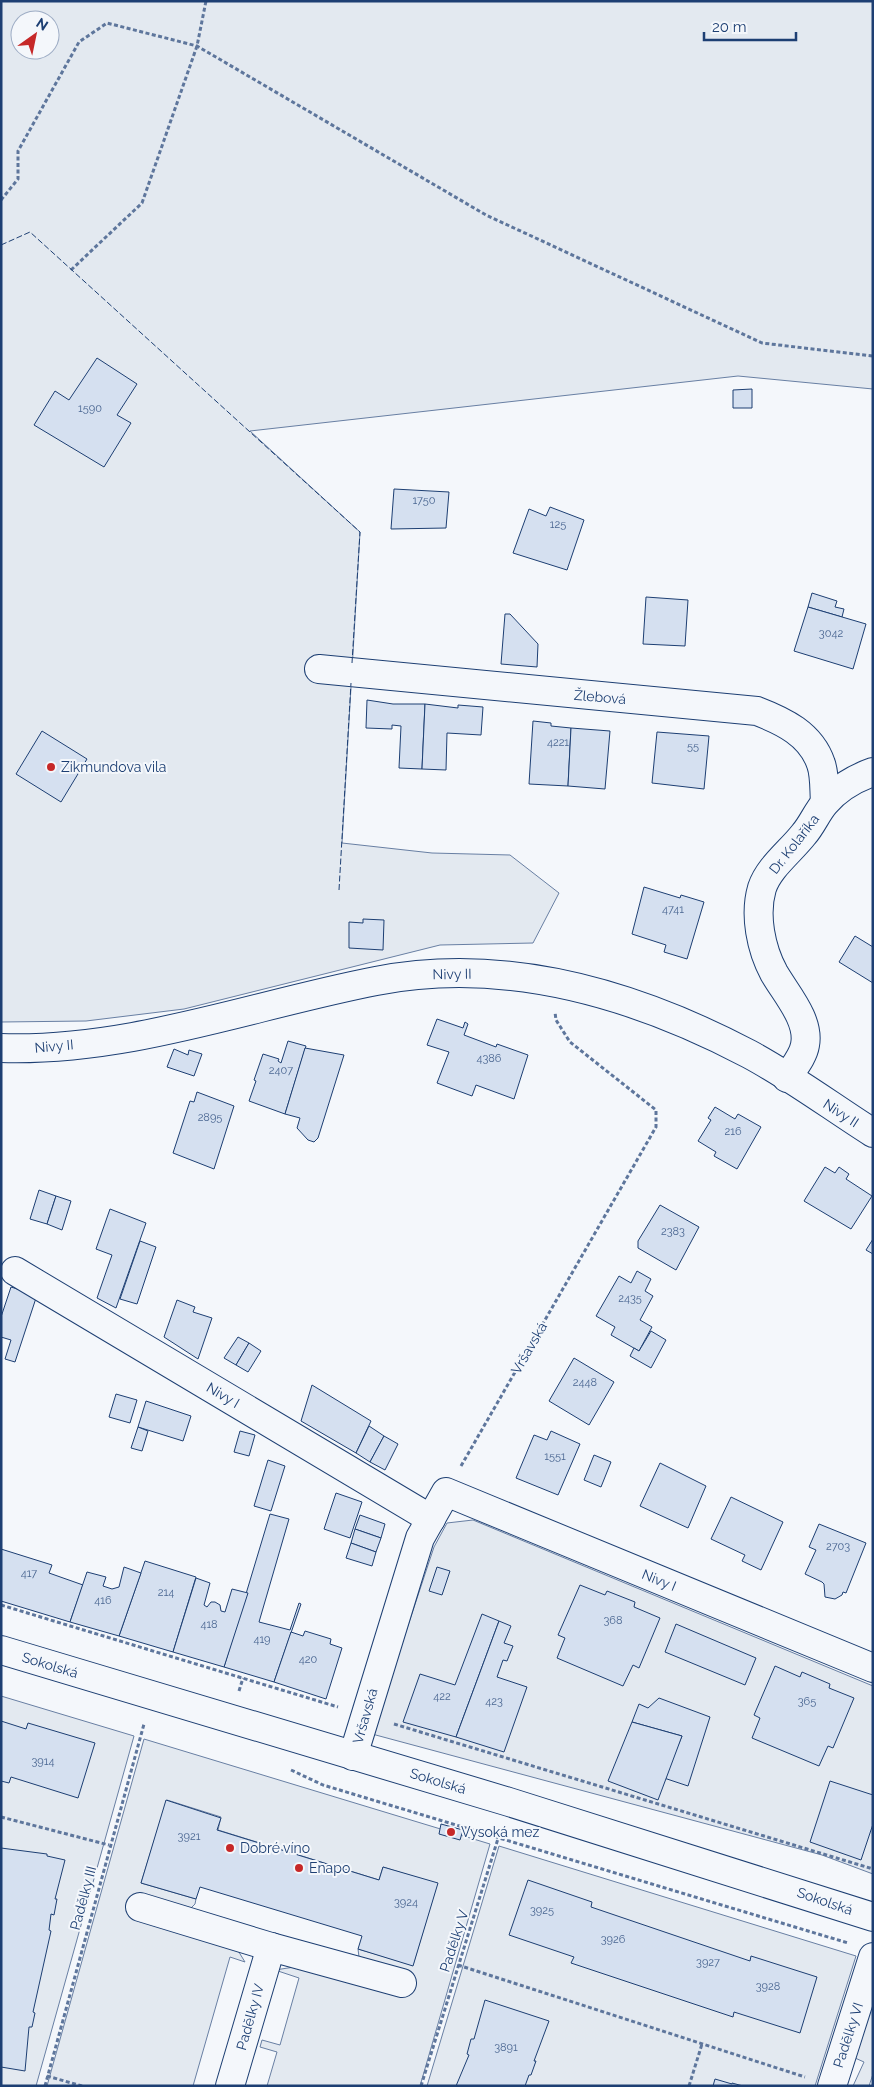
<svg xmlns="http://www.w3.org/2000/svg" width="874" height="2087" font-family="Raleway,sans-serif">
<rect width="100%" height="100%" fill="#f4f7fb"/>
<g fill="#e3e9f0" stroke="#687fa3" fill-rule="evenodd">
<path d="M1,1H873V389L738,376L250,431L360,532L342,843L432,853L510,855L559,893L533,943L440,945L184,1009L86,1021L1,1022ZM20,20H50V50H20Z"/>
<path d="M473,1520L873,1686V1874L822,1855L372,1734L434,1547L447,1523Z"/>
<path d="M1,1696L134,1736L36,2086H1Z"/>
<path d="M144,1739L490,1844L420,2086H267L277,2052L260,2047L262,2040L280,2045L299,1978L275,1970L359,1957L358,1949L413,1965L437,1884L383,1867L379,1880L218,1830L221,1817L167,1800L141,1883L196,1899L195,1904L189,1910L237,1949L245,1962L230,1957L193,2086H47Z"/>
<path d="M499,1846L856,1956L815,2086H427Z"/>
<path d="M873,1999V2074L869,2086H853L864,2062L855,2058V2055Z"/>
</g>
<g fill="#d5e0f0" stroke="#1d3f73">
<path d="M97,358L137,384L117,415L131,423L104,467L34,425L55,391L69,400Z"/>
<path d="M752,389V408H733V390Z"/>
<path d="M394,489L449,492L446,528L391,529Z"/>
<path d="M550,507L584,520L567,570L513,553L529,509L546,516Z"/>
<path d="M812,593L837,601L835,607L844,609L842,617L808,607Z"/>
<path d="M646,597L688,600L685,646L643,644Z"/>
<path d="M808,607L866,624L853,669L794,651Z"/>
<path d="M505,614H510L538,644L537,667L501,664Z"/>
<path d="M367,700L393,704H425L422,769L399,768L401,726L392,725V729L366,728Z"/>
<path d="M425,704L458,708V705L483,707L481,735L447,733L446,770L422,769Z"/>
<path d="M533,721L551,723V726L571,728L568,786L529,784Z"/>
<path d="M571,728L610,731L605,789L568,786Z"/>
<path d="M42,731L87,759L61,802L16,774Z"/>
<path d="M657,732L709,736L704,789L652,783Z"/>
<path d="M644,887L680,898L681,895L704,902L687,959L664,952L666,945L632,934Z"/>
<path d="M363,919L384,920L383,950L349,948V922L363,923Z"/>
<path d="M855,936L873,947V983L839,962Z"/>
<path d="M437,1019L463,1028L465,1022L468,1024L464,1035L496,1047L497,1044L528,1055L514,1099L476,1085L472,1096L437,1083L449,1052L427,1045Z"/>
<path d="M288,1041L306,1046L285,1114L249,1101L256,1081L254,1080L263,1054L279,1059L278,1061L281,1063Z"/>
<path d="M305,1048L344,1055L318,1138L314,1142L308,1140L297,1128L300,1118L285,1114Z"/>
<path d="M174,1049L188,1055L189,1050L202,1054L194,1076L167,1067Z"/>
<path d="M197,1092L234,1106L214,1169L173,1153L190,1101L194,1102Z"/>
<path d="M715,1107L735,1119L738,1114L761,1127L737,1169L714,1156L716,1152L698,1141L711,1120L708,1118Z"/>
<path d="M825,1167L835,1173L839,1167L849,1174L846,1179L872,1196L851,1229L804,1201Z"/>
<path d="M39,1190L56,1196L47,1224L30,1219Z"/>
<path d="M56,1196L71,1201L62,1230L47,1224Z"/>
<path d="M660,1205L699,1227L676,1270L638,1248V1241Z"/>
<path d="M110,1209L146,1223L116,1308L97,1298L112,1255L96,1249Z"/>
<path d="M873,1239V1254L866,1250Z"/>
<path d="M140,1241L156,1247L137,1304L120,1299Z"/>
<path d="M637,1271L651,1279L645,1291L653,1296L640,1320L652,1327L639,1351L611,1335L615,1327L596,1316L619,1276L631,1283Z"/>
<path d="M11,1287L37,1295L15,1362L5,1359L11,1340L1,1337V1317Z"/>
<path d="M177,1300L195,1307L193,1312L212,1318L198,1359L164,1337Z"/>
<path d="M651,1331L666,1340L651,1368L630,1356L634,1348L639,1351Z"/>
<path d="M238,1337L249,1343L236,1365L224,1358Z"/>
<path d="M249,1343L261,1351L248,1372L236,1365Z"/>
<path d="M574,1358L614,1382L589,1425L549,1401Z"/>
<path d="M312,1385L371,1421L356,1453L301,1421Z"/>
<path d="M116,1394L137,1400L130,1423L109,1417Z"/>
<path d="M146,1401L191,1416L183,1441L138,1427Z"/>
<path d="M369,1426L384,1436L370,1462L356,1453Z"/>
<path d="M138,1427L148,1431L142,1451L131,1448Z"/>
<path d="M240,1431L255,1435L249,1456L234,1452Z"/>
<path d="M551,1431L580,1444L558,1495L516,1478L534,1435L547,1440Z"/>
<path d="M384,1436L398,1444L385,1470L370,1462Z"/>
<path d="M594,1455L611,1462L601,1487L584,1480Z"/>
<path d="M268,1460L285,1466L271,1511L254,1506Z"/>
<path d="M660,1463L706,1486L688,1528L640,1506Z"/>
<path d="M336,1493L362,1502L350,1538L324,1529Z"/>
<path d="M731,1497L783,1522L761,1570L742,1561L745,1555L711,1539Z"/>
<path d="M270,1514L289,1519L259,1622L290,1630L299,1603L301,1604L274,1682L224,1667Z"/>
<path d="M360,1515L385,1524L381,1538L355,1529Z"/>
<path d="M819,1524L866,1543L846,1593L843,1592L842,1595L835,1599L825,1597L824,1584L822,1582L805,1574L816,1550L809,1547Z"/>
<path d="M355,1529L381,1538L376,1552L351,1543Z"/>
<path d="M351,1543L376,1552L372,1566L346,1558Z"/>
<path d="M1,1549L52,1565L49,1573L83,1585L70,1622L1,1601Z"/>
<path d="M145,1561L196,1577L173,1652L119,1636Z"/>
<path d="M124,1567L141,1573L119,1636L70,1622L87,1572L106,1577L103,1586L112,1589L119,1587Z"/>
<path d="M437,1567L450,1571L442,1595L429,1591Z"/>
<path d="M196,1578L210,1583L204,1605L207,1607L211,1602H215L220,1605L221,1611L225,1612L232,1589L248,1593L224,1667L173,1652Z"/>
<path d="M580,1585L605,1595L607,1591L635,1602L634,1607L660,1618L639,1668L633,1665L623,1686L557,1658L565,1638L558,1635Z"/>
<path d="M482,1614L499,1621L456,1737L403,1722L420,1674L455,1685Z"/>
<path d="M499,1621L511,1626L504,1643L513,1646L507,1661L503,1660L497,1677L527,1687L504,1752L456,1737Z"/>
<path d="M676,1624L756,1658L745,1685L665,1652Z"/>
<path d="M305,1631L331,1639L330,1644L342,1648L326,1699L274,1682L291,1632L303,1636Z"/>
<path d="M775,1666L800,1677L802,1672L830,1684L829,1688L854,1698L833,1748L828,1746L819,1766L752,1738L760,1718L754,1715Z"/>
<path d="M659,1698L710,1717L688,1786L664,1778L682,1736L632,1722L639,1704L648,1708Z"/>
<path d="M1,1721L26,1729L28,1723L95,1743L78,1798L11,1777L9,1783L1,1781Z"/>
<path d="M632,1722L682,1736L658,1800L608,1781Z"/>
<path d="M830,1781L873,1795V1824L861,1860L810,1842Z"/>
<path d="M166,1800L221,1818L217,1830L379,1880L383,1867L438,1883L413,1966L358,1949L362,1936L200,1887L196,1899L141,1883Z"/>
<path d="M441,1824L463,1830L460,1840L439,1834Z"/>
<path d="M1,1848L47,1854V1856L65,1860L55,1899H57L54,1915L51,1914L49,1930L51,1931L33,2012L35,2013L32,2027H29L25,2071L1,2067Z"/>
<path d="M528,1880L592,1902L591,1907L750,1961L751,1956L817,1977L800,2033L734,2012L733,2017L571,1963L574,1957L509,1935Z"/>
<path d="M485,2000L549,2021L534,2061H536L531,2075H529L525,2086H456L469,2055L467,2054L471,2039H474Z"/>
<path d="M715,2079L732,2084V2083L743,2086H713Z"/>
</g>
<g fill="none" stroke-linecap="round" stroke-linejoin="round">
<defs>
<g id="minor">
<path d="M319,669L757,711C783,721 811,734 821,764C825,775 824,790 825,802"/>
<path d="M1,1048C130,1052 252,1005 376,981C505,956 635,994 749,1054C792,1077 832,1107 873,1133"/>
<path d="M787,1078C793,1068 803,1057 805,1045C810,1020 786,994 774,973C761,949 754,915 762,888C769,867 791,851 804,834C812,825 817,812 825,803C837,789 856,778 873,772"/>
<path d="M15,1271L431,1519"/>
<path d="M353,1756L420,1538L446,1492L873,1668"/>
<path d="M140,1907L271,1947L402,1983"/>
<path d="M230,2086L271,1947"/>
<path d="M832,2086L873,1957"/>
</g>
<path id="primary" d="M1,1650L509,1802L873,1917"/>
</defs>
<use href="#minor" stroke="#1d3f73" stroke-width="30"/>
<use href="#primary" stroke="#1d3f73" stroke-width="30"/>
<g stroke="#5e769c" stroke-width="3" stroke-dasharray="4 2.5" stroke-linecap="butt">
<path d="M1,200L18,179V151L79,42L107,23L197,46L486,215L762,343L873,356"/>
<path d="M71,270L142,203L197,46L206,1"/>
<path d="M461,1466L656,1127V1110L570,1042L556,1020L555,1012"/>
<path d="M1,1605L338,1707"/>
<path d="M239,1691L243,1678"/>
<path d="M394,1724L873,1869"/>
<path d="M291,1770L323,1785L848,1943"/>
<path d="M1,1817L109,1845"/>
<path d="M458,1965L805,2077"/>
<path d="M47,2076L82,2086"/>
<path d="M45,2086L144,1724"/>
<path d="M421,2086L501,1829"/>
<path d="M689,2086L702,2044"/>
</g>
<use href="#minor" stroke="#f4f7fb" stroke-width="28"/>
<use href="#primary" stroke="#f4f7fb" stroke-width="28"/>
<g stroke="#1d3f73" stroke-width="1" stroke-dasharray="6 2.5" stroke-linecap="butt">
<path d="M1,245L30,232L360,532L352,663"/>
<path d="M339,890L351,683"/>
</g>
</g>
<g fill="#c62828" stroke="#f4f7fb" stroke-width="2">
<circle cx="51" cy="767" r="5"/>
<circle cx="451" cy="1832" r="5"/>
<circle cx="230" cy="1848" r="5"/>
<circle cx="299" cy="1868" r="5"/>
</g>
<g text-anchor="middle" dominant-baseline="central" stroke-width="4" stroke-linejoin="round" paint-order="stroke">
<g font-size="11" fill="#4b6792">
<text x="90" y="408">1590</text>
<text x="424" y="500">1750</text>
<text x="558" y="524">125</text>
<text x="831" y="633">3042</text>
<text x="558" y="742">4221</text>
<text x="693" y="746">55</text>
<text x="673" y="909">4741</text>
<text x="489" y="1058">4386</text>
<text x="281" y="1070">2407</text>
<text x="210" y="1117">2895</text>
<text x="733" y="1131">216</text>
<text x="673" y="1231">2383</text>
<text x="630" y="1298">2435</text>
<text x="585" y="1382">2448</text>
<text x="555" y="1456">1551</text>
<text x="838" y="1546">2703</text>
<text x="29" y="1573">417</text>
<text x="166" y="1592">214</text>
<text x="103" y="1600">416</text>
<text x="613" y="1620">368</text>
<text x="209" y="1624">418</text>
<text x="262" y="1639">419</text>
<text x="308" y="1659">420</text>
<text x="442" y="1696">422</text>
<text x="494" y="1701">423</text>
<text x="807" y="1701">365</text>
<text x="43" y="1761">3914</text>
<text x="189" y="1836">3921</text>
<text x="406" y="1902">3924</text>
<text x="542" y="1910">3925</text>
<text x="613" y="1939">3926</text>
<text x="708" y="1962">3927</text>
<text x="768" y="1986">3928</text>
<text x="506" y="2047">3891</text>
</g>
<g font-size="14" fill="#1d3f73" stroke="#f4f7fb">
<text transform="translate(600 697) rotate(5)">Žlebová</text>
<text transform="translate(794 844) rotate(-52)">Dr. Kolaříka</text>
<text transform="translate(452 974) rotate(-1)">Nivy II</text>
<text transform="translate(54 1046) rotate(-5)">Nivy II</text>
<text transform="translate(841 1113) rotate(33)">Nivy II</text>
<text transform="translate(529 1348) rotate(-60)">Vršavská</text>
<text transform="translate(223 1395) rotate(31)">Nivy I</text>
<text transform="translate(659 1580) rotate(22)">Nivy I</text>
<text transform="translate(50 1665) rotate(17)">Sokolská</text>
<text transform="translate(365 1716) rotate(-74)">Vršavská</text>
<text transform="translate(438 1781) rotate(17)">Sokolská</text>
<text transform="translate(83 1898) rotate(-75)">Padělky III</text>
<text transform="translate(825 1901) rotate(19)">Sokolská</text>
<text transform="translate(454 1941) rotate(-72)">Padělky V</text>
<text transform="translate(250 2017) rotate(-74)">Padělky IV</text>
<text transform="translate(848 2035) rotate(-72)">Padělky VI</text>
</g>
<g font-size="14" fill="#1d3f73" stroke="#f4f7fb" text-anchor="start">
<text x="61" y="767">Zikmundova vila</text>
<text x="461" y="1832">Vysoká mez</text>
<text x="240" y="1848">Dobré víno</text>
<text x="309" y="1868">Enapo</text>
</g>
</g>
<rect width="874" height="2087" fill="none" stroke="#1d3f73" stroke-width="5"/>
<g transform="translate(35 35) rotate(33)"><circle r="24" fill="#f4f7fb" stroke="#9eadc5"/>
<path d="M0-4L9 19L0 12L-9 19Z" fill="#c62828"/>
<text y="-8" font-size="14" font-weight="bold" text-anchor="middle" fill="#1d3f73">N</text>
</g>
<path d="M704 32v8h92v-8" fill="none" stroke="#1d3f73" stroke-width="2.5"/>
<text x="712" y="32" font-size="15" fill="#1d3f73" stroke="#f4f7fb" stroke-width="4" paint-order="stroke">20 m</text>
</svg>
